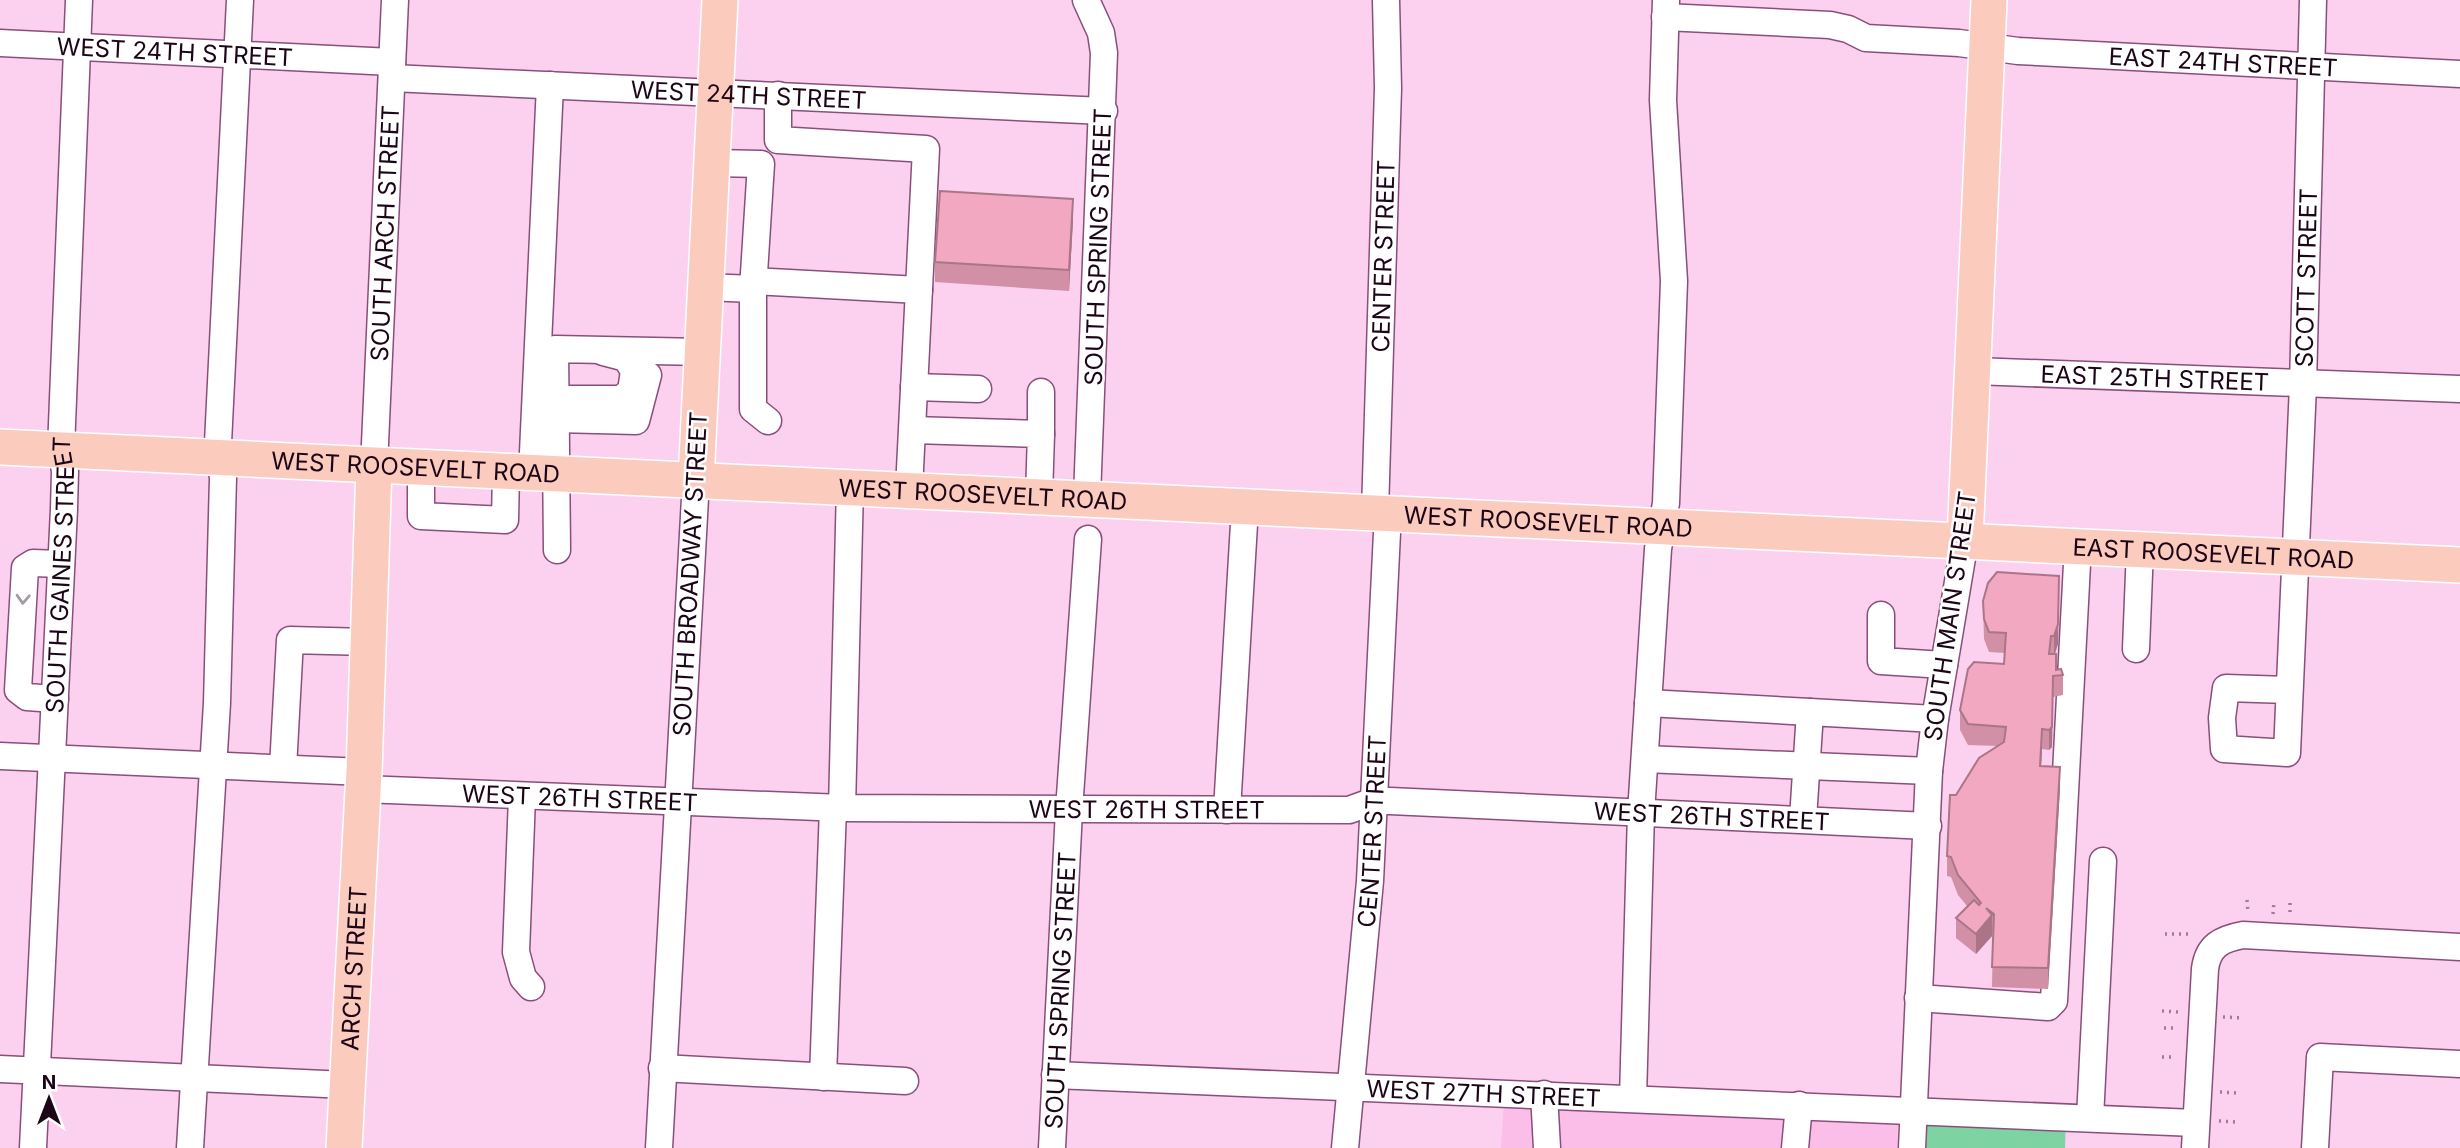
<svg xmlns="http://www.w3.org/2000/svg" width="2460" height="1148" font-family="Inter,sans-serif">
<rect width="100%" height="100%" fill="#fcd1ef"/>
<path fill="#fbbee9" d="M1504,1103L1898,1123L1897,1148H1501Z"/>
<path fill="#7ed3a2" d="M1913,1110L2066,1117L2065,1148H1912Z"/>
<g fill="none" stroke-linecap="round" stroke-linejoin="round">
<defs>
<g id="minor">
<path d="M1086,0L1101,33L1104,53L1087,497"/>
<path id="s1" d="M1665,17L1830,25L1848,29L1866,38L1959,43L2018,51L2460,74"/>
<path id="s2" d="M0,43L392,62"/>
<path id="s3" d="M392,78L1104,111"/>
<path d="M778,95V140L926,149L909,489"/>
<path d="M714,163L761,164L753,289"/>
<path d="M754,281L919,290"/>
<path d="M706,287L753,289V409L768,421"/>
<path id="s4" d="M1975,371L2460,389"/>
<path d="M914,387L978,389"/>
<path d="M555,399H621L631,391L634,371L626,358L603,352"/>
<path d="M556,419L636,421L648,375"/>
<path d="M913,430L1041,434L1039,496"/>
<path d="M1041,434V392"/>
<path id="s5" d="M374,466L395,0"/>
<path d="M421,468V516L505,520L506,473"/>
<path d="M532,474L550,85"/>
<path id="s6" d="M1375,512L1388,88L1386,0"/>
<path d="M557,550L555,349L703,352"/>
<path d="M1881,615V661L1944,665"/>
<path d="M2136,649L2140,548"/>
<path id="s7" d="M2289,690L2226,688L2222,718L2224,749L2287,753L2303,385L2313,0"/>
<path d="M55,699L27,697L18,690L25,568L33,563L61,564"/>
<path d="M1648,703L1810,712"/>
<path d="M0,756L364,772"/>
<path d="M1645,759L1929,771"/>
<path d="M283,768L290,640L368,642"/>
<path id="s8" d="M363,789L842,808L1349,810L1374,801H1390L1928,826"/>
<path d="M522,797L516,952L523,978L531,987"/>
<path d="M842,808L850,487"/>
<path d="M1227,810L1245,507"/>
<path d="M1803,819L1810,712L1935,719"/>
<path d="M1918,998L2048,1007L2054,1001L2078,545"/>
<path d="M662,1068L905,1081"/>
<path d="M0,1069L347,1085"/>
<path id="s9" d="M1055,1075L2195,1123"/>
<path d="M823,1077L833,808"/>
<path d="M1544,1094L1547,1148"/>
<path d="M1633,1098L1641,813L1658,549L1666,503L1674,281L1663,100L1666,0"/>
<path d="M2090,1118L2103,861"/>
<path id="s10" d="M33,1148L64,509L65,471L61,449L79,0"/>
<path d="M190,1148L217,703L223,478L218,443L240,0"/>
<path d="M659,1148L696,480"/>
<path id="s11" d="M1052,1148L1069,810L1088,539"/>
<path id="s12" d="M1345,1148L1370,881L1388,512"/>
<path d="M1795,1148L1799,1105"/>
<path d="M1912,1148L1929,771L1935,719L1965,540"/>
<path d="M2195,1148L2205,969C2208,946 2221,939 2243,935L2460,947"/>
<path d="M2315,1148L2320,1057L2460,1064"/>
</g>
<g id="major">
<path id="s13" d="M0,447L2460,565"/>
<path d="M696,480L720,0"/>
<path d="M1965,540L1989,0"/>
<path id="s14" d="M344,1148L364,772L374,466"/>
</g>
</defs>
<use href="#minor" stroke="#8a4e7b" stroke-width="29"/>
<use href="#major" stroke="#fff" stroke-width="38"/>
<g stroke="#9e7b94" stroke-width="3.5" stroke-dasharray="2 5" stroke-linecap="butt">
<path d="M2247,900L2248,913"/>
<path d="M2290,903V915"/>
<path d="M2273,914L2274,902"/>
<path d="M2165,934H2192"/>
<path d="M2162,1011L2178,1012"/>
<path d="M2223,1017L2244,1018"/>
<path d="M2164,1028H2178"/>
<path d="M2162,1057H2176"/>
<path d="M2220,1092L2237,1093"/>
<path d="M2219,1121L2236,1122"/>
</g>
<use href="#minor" stroke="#fff" stroke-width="26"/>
<use href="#major" stroke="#fbcbbe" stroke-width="35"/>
</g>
<g fill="#d190a6">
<path d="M1073,220L1069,291L935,282V262Z"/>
<path d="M2059,596L2058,644L2055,654L2056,670L2063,675V695L2053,697L2052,747L2049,750L2042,749L2041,766L2060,788L2048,989L1992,987L1993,934L1992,933V936L1976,954L1956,938V918L1967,906L1958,895L1951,877L1947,876V856L1956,795L1998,746L1968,745L1960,730V710L2004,664L2005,653L1989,652L1984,639L1983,601Z"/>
</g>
<g fill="#aa7687">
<path d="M1073,199V220L1069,291V270Z"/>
<path d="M2059,576L2058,644L2054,656V636Z"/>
<path d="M2053,676L2052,747L2049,750V730Z"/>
<path d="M2042,729V749L2040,786V766Z"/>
<path d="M2060,767V788L2048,989V968Z"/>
<path d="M1992,915V936L1976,954V934Z"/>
</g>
<g fill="#f3a8c1" stroke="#aa7687" stroke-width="2">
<path d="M940,191L1073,199L1069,270L935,262Z"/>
<path d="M1997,572L2059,576L2058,624L2054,636H2051L2049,654H2056V670L2061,669L2063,675L2053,676L2052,727L2049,730L2042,729L2040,766L2060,767L2048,968L1992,967L1994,914L1986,908L1992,915L1976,934L1956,918L1974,900L1979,905L1981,903L1958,875L1951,857L1947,856L1950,795H1956L1979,758L2004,742L2006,727L1968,724L1960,710L1968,669L1974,662L2004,664L2006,633L1989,632L1984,619L1983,601L1988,583Z"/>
</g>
<defs><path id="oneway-chevron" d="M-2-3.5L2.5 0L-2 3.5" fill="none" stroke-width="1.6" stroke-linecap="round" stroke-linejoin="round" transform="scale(1.75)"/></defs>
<use stroke="#a49ba2" href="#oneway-chevron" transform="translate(23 599) rotate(93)"/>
<g text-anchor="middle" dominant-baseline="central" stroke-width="5" stroke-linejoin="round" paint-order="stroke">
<g font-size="24" fill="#1c0517" stroke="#fff">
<text stroke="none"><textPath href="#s2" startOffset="175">WEST 24TH STREET</textPath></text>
<text stroke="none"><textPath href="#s1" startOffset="562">EAST 24TH STREET</textPath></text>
<text stroke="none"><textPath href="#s3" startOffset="357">WEST 24TH STREET</textPath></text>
<text stroke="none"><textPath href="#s5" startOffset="233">SOUTH ARCH STREET</textPath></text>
<text transform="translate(1098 247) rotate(-88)">SOUTH SPRING STREET</text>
<text stroke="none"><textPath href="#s6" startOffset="256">CENTER STREET</textPath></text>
<text stroke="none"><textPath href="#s7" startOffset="663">SCOTT STREET</textPath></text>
<text stroke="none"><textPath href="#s4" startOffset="180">EAST 25TH STREET</textPath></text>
<text stroke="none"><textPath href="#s13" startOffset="416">WEST ROOSEVELT ROAD</textPath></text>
<text stroke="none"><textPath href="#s13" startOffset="984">WEST ROOSEVELT ROAD</textPath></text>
<text stroke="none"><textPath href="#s13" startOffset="1550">WEST ROOSEVELT ROAD</textPath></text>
<text stroke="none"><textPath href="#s13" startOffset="2216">EAST ROOSEVELT ROAD</textPath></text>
<text stroke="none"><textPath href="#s10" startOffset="574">SOUTH GAINES STREET</textPath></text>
<text transform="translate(690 574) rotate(-87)">SOUTH BROADWAY STREET</text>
<text transform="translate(1950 616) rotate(-82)">SOUTH MAIN STREET</text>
<text stroke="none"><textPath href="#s8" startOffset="217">WEST 26TH STREET</textPath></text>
<text stroke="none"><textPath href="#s8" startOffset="784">WEST 26TH STREET</textPath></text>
<text stroke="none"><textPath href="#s8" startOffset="1351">WEST 26TH STREET</textPath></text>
<text stroke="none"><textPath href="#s12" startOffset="318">CENTER STREET</textPath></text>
<text stroke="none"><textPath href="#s14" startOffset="180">ARCH STREET</textPath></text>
<text stroke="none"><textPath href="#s11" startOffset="158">SOUTH SPRING STREET</textPath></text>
<text stroke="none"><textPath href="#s9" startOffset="429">WEST 27TH STREET</textPath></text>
</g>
</g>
<g transform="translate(49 1099)" stroke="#ffffff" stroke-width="5" paint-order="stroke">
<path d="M0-5L12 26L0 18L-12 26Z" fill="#1c0517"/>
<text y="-10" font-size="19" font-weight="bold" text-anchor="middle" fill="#1c0517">N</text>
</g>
</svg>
